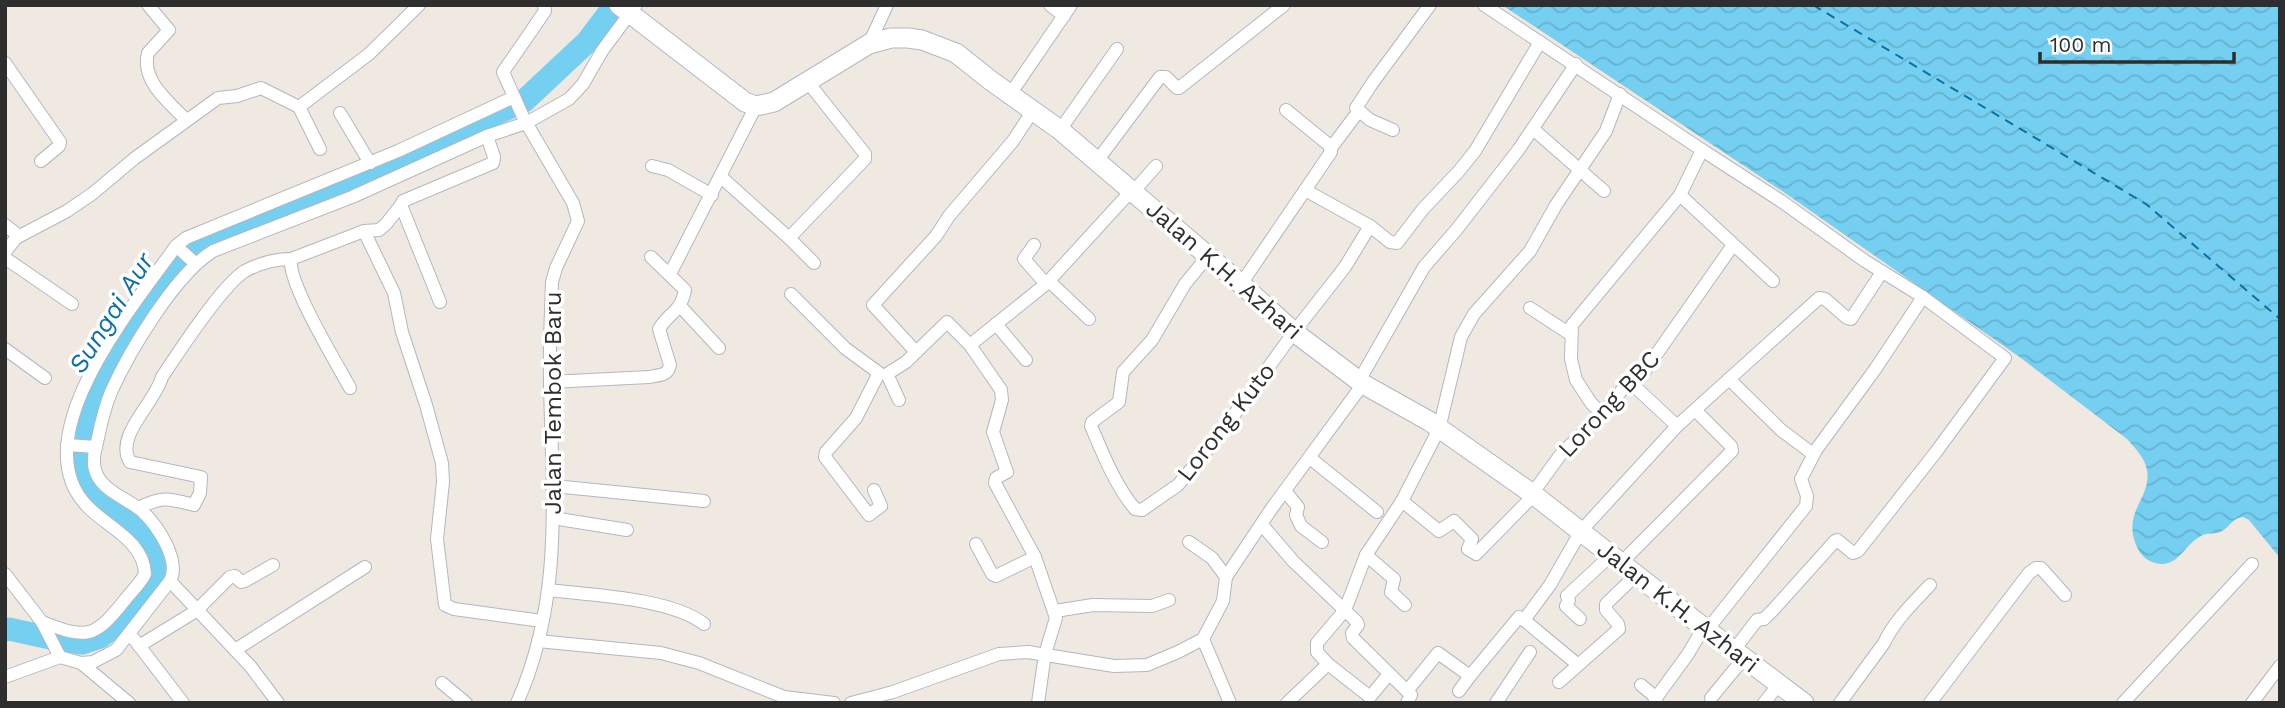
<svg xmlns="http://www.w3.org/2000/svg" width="2285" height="708" font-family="'Work Sans',sans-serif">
<defs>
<pattern id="water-waves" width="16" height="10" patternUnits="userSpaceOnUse" patternTransform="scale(1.75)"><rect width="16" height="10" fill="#75cff0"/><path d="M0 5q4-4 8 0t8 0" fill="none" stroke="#66b2ce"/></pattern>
</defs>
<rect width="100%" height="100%" fill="#efe9e1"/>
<path fill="url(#water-waves)" d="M1502,5H2280V558L2249,520L2243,517C2232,518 2230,527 2222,531C2215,535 2207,532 2201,536C2182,546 2178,571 2152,562C2145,559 2140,554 2137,547C2121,512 2152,498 2147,470C2145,458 2135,448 2127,439L2021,358L1785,193Z"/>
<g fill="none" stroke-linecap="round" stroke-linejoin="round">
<path stroke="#75cff0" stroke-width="23" d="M5,630L9,629L59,640L82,643L100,637L116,625L155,571L154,548L133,522L112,508L87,481L79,460L92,393L116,350L167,273L187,249L215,236L287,209L524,101L587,42L615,5"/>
<path stroke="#0d6fa3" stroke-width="2" stroke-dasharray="9 7" stroke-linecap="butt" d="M1813,5L2146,204L2280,319"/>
<defs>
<g id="street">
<path d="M148,5L169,30L148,53C141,81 168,101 185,119"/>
<path d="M1050,5L1064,16"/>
<path d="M1484,5L1702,150L1680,195"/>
<path d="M869,44L887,5"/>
<path d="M5,63L60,142L59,146L41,161"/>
<path d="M807,81L865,154V159L789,238L814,263"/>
<path d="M1011,93L1071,5"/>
<path d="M299,107L320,149"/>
<path d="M340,113L370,163"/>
<path d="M1533,129L1604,191"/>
<path d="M1060,130L1117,49"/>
<path d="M1393,130L1370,120L1356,108L1373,82L1430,5"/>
<path d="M1331,148L1358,112"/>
<path d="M1702,150L1781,201L1865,261L1923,297L2005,358L1936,452L1858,551L1853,553L1837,540L1835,541L1773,610L1764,619L1757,620L1734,650"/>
<path d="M1097,161L1160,77H1166L1177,88H1179L1284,5"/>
<path d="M652,166L668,170L712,195"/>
<path d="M720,176L789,238"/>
<path d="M1305,190L1370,226"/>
<path d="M1134,191L1156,166"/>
<path d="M5,225L19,236"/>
<path d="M364,231L394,293L402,332L426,405L442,463L443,482L437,539L445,605L454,609L542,621"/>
<path d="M1034,245L1024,259L1046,284"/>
<path d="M176,246L196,264"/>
<path d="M5,252L16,238L67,211L92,194L135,158L218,98L237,96L261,88L299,107L369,54L419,5"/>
<path d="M1208,256L1185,284L1152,340L1123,372L1119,402L1092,422L1091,426C1103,454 1115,485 1135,509L1142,510L1178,485L1218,437L1294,332L1345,267L1370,226L1390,242L1397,243L1423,209L1459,171L1475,151L1540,42"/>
<path d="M5,258L72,304"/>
<path d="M670,274L756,106"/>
<path d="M1049,281L1089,319"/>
<path d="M1241,284L1331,152L1329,145L1286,110"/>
<path d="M791,294L845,348L879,373L856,418L826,452L825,457L869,515L881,506L874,490"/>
<path d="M440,302L401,205L403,201L493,163L494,157L487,136"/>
<path d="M681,307L719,348"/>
<path d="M1530,308L1570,334"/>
<path d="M996,324L1026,360"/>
<path d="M970,345L1046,284L1132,190"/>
<path d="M5,349L45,378"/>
<path d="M916,352L873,305L936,236L949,216L1013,141L1032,112"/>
<path d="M1729,379L1781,430L1813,454"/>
<path d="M1359,381L1424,267L1457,229L1519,149L1576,64"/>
<path d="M550,382L649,377C659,375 668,376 670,365L659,329C670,311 680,314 685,290L651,257"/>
<path d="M1631,383L1677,426"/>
<path d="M350,388C337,364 287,282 291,259L364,231L379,230L386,224L401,205"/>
<path d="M899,400L887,374L906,362L947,322L970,345L1001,390L1002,400L993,432L1007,472L996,478L995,483L1035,557L996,576L992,574L976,544"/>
<path d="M1602,414L1591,403L1576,380L1571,359L1572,325L1680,195L1773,281"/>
<path d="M67,445L96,447"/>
<path d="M1310,458L1377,512"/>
<path d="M554,486L704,501"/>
<path d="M1285,491L1298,507L1296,515L1301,526L1322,542"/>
<path d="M1532,494L1561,454L1602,414L1622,390L1644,372L1733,245"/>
<path d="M1534,495L1476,554L1468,549L1472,539L1454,521L1439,531L1402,501L1439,429L1461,337L1474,314L1530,251L1556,205L1606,131L1620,94"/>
<path d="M138,508C162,496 168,498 194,505L200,493L201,477L130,462C114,436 155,403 162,377C178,353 222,285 245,271C260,263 274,259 291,259"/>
<path d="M553,518L627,530"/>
<path d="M1262,525L1293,561L1357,622L1358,625L1352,633L1353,638L1411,695L1407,703"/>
<path d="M1189,542L1212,558L1226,577"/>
<path d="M1366,555L1394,579L1391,592L1405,605"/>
<path d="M1035,557L1056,618L1045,654L1038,703"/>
<path d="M1621,563L1732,451L1731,446L1695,410"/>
<path d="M5,574L42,622L60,657L81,663L93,662L116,650L170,581C181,560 157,525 142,511C128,499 105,492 97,475C91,463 95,450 98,438C101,423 105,407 111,392C130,350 175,275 213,251L352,197L487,136L526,123L569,99L583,84L602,51L636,5"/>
<path d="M170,581L251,667L278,703"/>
<path d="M548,590C590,595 671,598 704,624"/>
<path d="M1055,611L1093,605L1152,606L1169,600"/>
<path d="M1580,619L1566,606L1569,600L1567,596L1611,555"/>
<path d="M1524,620L1577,664"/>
<path d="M42,622C86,639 94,639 124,601C131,592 140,584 145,574C144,541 107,527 87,506C21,437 135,304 176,246L186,238L398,151L514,97"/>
<path d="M1707,630L1806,506L1807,496L1801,479L1816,450L1876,368L1923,297"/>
<path d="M134,639L183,703"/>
<path d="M1203,639L1230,703"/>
<path d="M538,641L661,653L699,663L784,697L834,703"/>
<path d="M139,646L196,611L230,577L235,576L241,582L245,581L273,565"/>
<path d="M235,650L365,567"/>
<path d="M81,663L129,703"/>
<path d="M1328,664L1317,652V643L1345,610L1366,555L1402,501"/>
<path d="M5,677L60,657"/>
<path d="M1559,682L1619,629L1618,624L1606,610V604L1636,575"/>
<path d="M442,683L466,703"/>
<path d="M1641,685L1653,695L1657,703"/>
<path d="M1407,691L1438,653L1470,676L1519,617L1524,620L1550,585L1581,531L1677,426L1819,298L1825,299L1847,318L1851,319L1882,272"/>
<path d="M1459,691L1470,676"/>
<path d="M1656,698L1688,654L1704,627"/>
<path d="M1711,698L1744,658"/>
<path d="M517,703C564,598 552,494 550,383C549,349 551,316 552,282L556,268L578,221L573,203L524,119L503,72L545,11L544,5"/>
<path d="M851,703L893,692L999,654L1028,652L1114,666L1147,665L1178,652L1203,639L1223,601L1226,577L1272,508L1363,384"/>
<path d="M1287,703L1328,664L1370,697L1389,674"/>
<path d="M1496,703L1530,652"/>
<path d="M1764,703L1779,684"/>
<path d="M1840,703L1884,643C1895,620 1913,603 1930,585"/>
<path d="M1930,703L2029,573L2036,568H2041L2065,595"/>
<path d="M2123,703L2252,564"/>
<path d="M2252,703L2280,666"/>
</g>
<path id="secondary" d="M619,5L745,102L756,106L774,102L869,44L891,38H908L922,40L956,53L990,80L1060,130L1241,284L1294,332L1363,384L1429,421L1534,495L1707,630L1804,703"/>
</defs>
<use href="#street" stroke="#b4b7c1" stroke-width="14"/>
<use href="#secondary" stroke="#b4b7c1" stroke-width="21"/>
<use href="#street" stroke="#fff" stroke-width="12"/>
<use href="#secondary" stroke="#fff" stroke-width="19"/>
</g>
<g text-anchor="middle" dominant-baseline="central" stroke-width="7" stroke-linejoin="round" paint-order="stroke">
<g font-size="24" fill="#2e2e2e" stroke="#fff">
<text transform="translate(1224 270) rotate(41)">Jalan K.H. Azhari</text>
<text transform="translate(553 403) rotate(-90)">Jalan Tembok Baru</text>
<text transform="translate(1609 404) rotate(-47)">Lorong BBC</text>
<text transform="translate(1226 422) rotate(-52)">Lorong Kuto</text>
<text transform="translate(1678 607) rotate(38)">Jalan K.H. Azhari</text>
</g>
<g font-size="26" font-style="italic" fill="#0d6fa3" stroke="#fff">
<text transform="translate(111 313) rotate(-58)">Sungai Aur</text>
</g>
</g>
<rect width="2285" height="708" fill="none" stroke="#2e2e2e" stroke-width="14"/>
<path d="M2040 52v10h194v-10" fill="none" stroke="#2e2e2e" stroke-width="3.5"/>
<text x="2050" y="52" font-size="21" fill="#2e2e2e" stroke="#ffffff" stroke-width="5" paint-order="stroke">100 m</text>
</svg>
